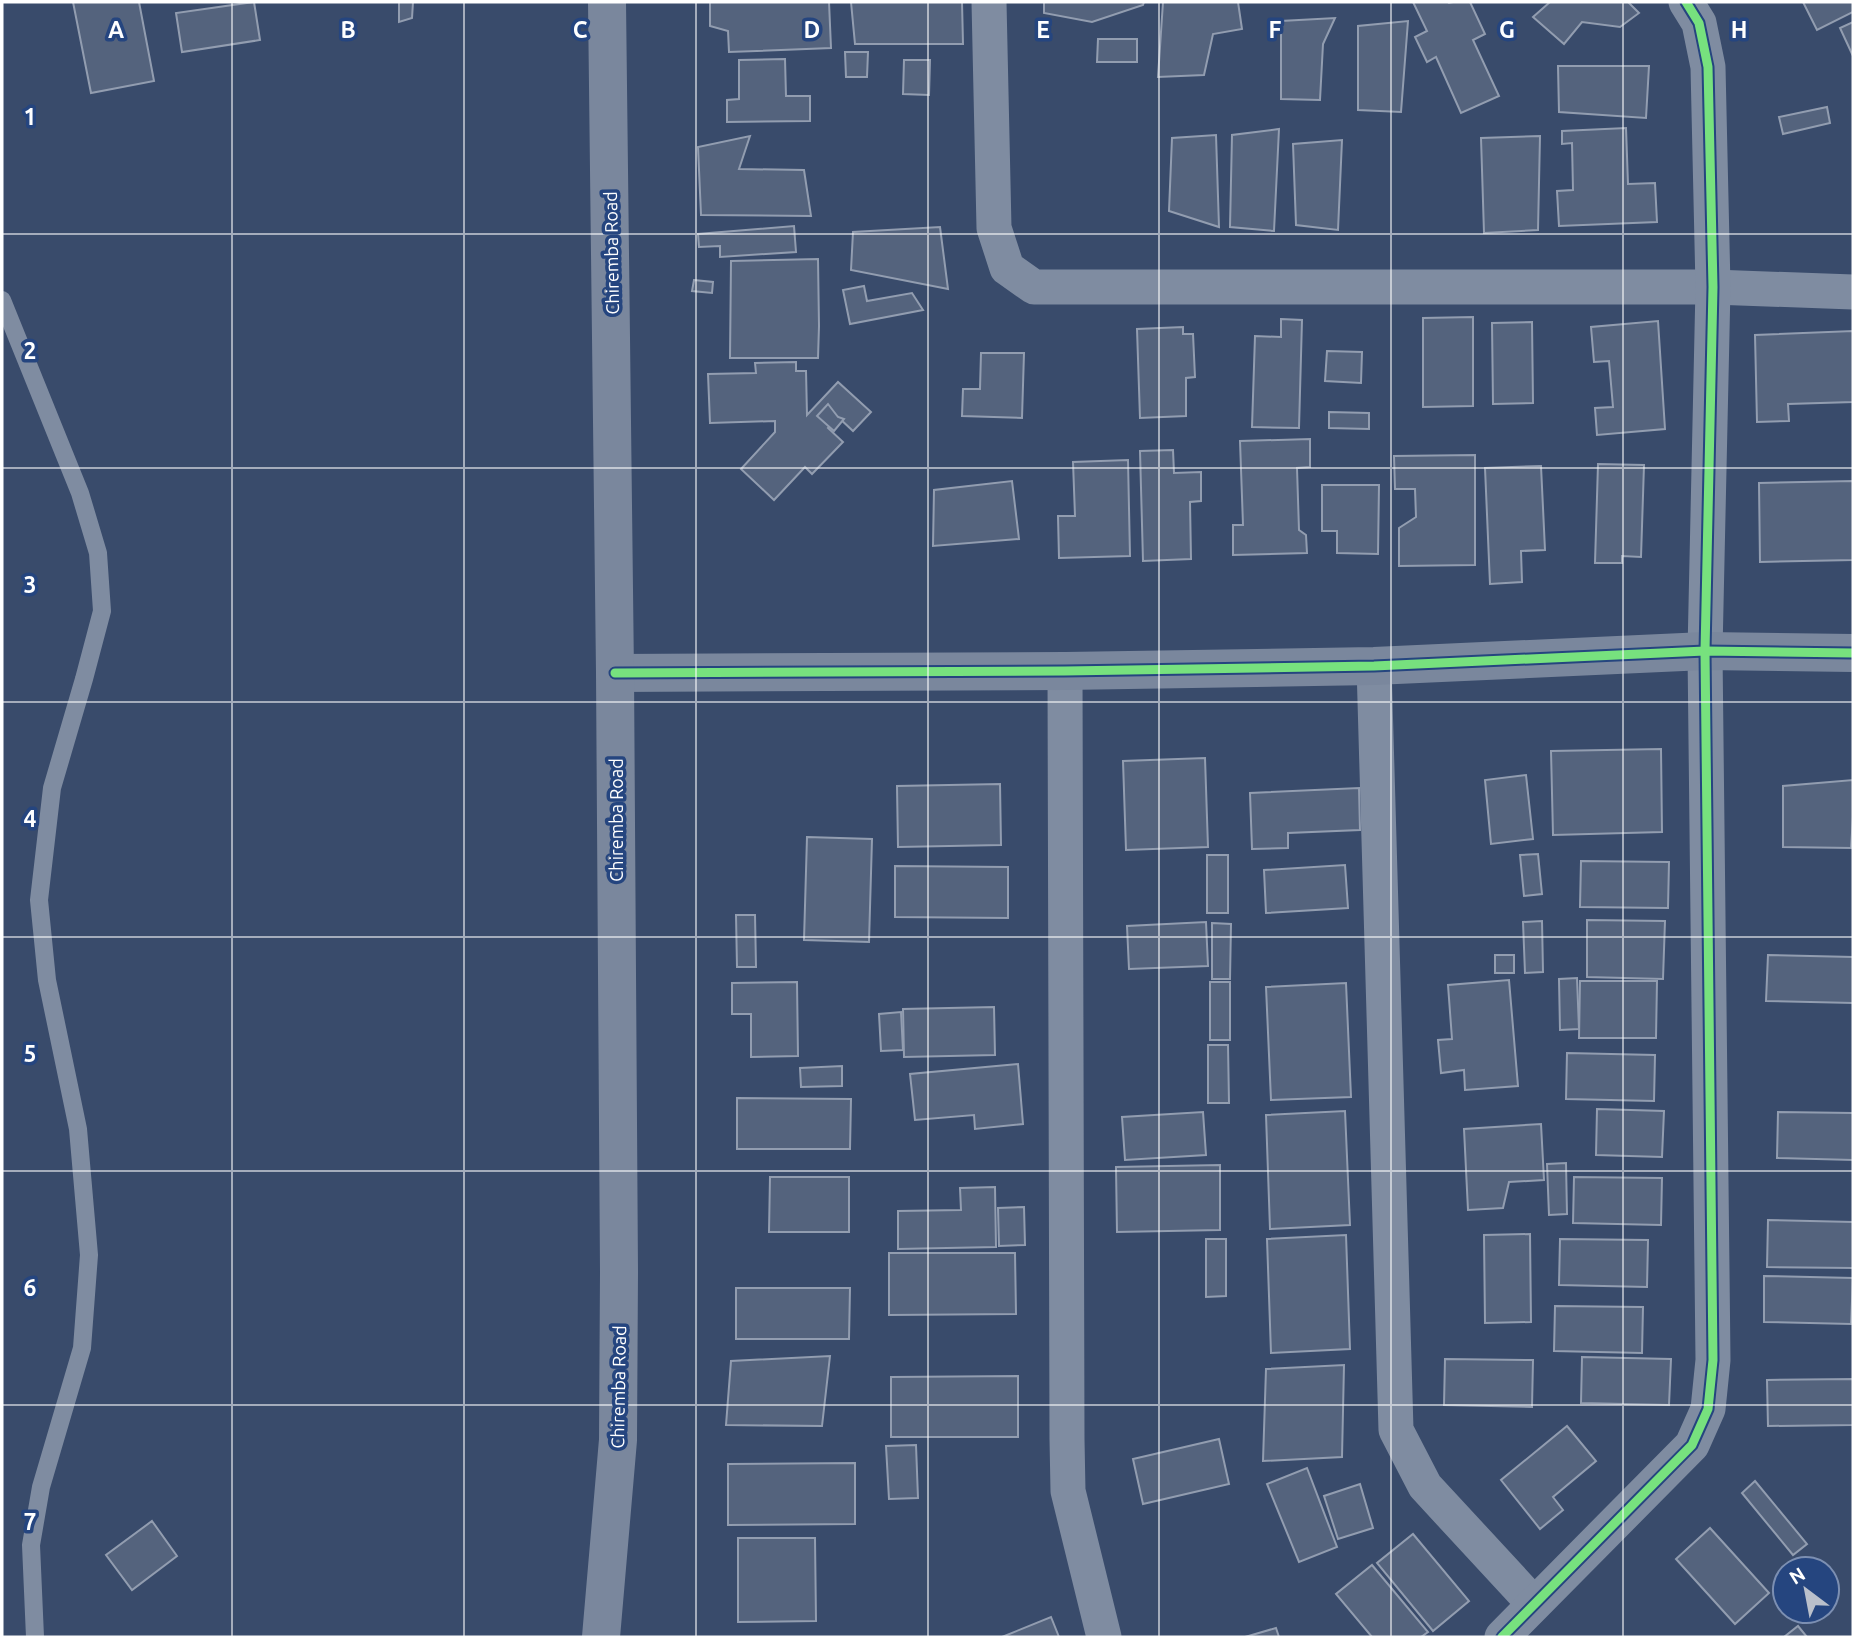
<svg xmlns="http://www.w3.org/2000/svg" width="1855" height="1639" font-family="Ubuntu,sans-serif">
<rect width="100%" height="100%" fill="#394b6b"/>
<g fill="#54637d" stroke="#929db0" stroke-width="2">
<path d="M73,2H139L154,81L91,93Z"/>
<path d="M254,2L260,40L182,52L176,13Z"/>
<path d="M399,2H413L412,18L399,22Z"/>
<path d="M710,2H829L831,48L729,52L728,31L710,26Z"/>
<path d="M851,2H962L963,44H855Z"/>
<path d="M1044,2H1144L1143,5L1092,22L1044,13Z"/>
<path d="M1163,2H1238L1242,29L1213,34L1204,75L1158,77Z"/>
<path d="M1413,2H1448L1449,3L1453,2H1470L1485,34L1473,40L1499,96L1461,113L1436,57L1427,62L1415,37L1427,31Z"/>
<path d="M1550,2H1628L1639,13L1620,27L1582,22L1564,44L1533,17Z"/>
<path d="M1803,2H1853V12L1817,30Z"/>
<path d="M1335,18L1323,44L1320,100L1281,99V21Z"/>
<path d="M1408,21L1401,112L1358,110V26Z"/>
<path d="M1853,22V56L1840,28Z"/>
<path d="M1098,39H1137V62H1097Z"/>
<path d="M845,52H868L867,77H846Z"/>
<path d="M785,59L786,96H810V121L727,122V100L739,99V60Z"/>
<path d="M904,60H930L929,95L903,94Z"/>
<path d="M1558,66H1649L1646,118L1559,112Z"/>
<path d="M1827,107L1830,123L1783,134L1779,117Z"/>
<path d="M1626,128L1628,184L1655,183L1657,222L1559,226L1557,191L1573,190L1572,143L1562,144V131Z"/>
<path d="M1279,129L1274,231L1230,227L1232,135Z"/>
<path d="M1216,135L1219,227L1169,211L1172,138Z"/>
<path d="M750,136L739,169L804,170L811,216L701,215L698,147Z"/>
<path d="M1540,136L1538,230L1484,233L1481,138Z"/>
<path d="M1342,140L1338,230L1296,225L1293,144Z"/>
<path d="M794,226L796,252L720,257V246L699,247L698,234Z"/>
<path d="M940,227L948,289L851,270L853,232Z"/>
<path d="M818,259L819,326L818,358H730L731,261Z"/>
<path d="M694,280L713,282L712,293L692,291Z"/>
<path d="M864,286L867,301L912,293L923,310L850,324L843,290Z"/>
<path d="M1473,317V406L1423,407V318Z"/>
<path d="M1281,319L1302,320L1299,428L1252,427L1255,336L1281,337Z"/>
<path d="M1658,321L1665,429L1597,435L1595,408L1613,407L1609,361L1594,362L1591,327Z"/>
<path d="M1532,322L1533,403L1493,404L1492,323Z"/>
<path d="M1183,327V334H1193L1195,377L1186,378V416L1140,418L1137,329Z"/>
<path d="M1853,331V402L1788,404L1789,421L1757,422L1755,335Z"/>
<path d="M1327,351L1362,352L1361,383L1325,381Z"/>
<path d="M981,353H1024L1022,418L962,416L963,389H980Z"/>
<path d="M796,362V371H806L807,415L838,382L871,412L853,431L838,417L828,428L843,442L812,474L805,467L774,500L741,469L775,432V421L710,423L708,374L756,373L755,363Z"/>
<path d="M828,404L838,417L844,419L834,431L817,416Z"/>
<path d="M1329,412L1369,413V429L1329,428Z"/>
<path d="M1310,439V467L1297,468L1299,530L1306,535L1307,553L1233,555V525H1243L1240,441Z"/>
<path d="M1173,450L1174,473L1201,472V501L1190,502L1191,559L1143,561L1140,451Z"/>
<path d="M1475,455V565L1399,566V528L1416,517L1415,489H1395L1394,456Z"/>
<path d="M1128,460L1130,556L1059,558L1058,516H1075L1073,462Z"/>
<path d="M1598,464L1644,465L1641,557L1622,556V563H1595Z"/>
<path d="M1541,466L1545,550L1521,551L1522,582L1490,584L1485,468Z"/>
<path d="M1012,481L1019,539L933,546L934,490Z"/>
<path d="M1853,481V560L1760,562L1759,483Z"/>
<path d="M1322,485H1379L1378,554L1337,553V531H1322Z"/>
<path d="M1661,749L1662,832L1553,835L1551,751Z"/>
<path d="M1205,758L1208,847L1126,850L1123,761Z"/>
<path d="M1526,775L1533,839L1491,844L1485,780Z"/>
<path d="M1853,780V817L1851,848L1783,847V786Z"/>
<path d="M1000,784L1001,845L898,847L897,786Z"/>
<path d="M1359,788L1360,830L1288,833V848L1252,849L1250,793Z"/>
<path d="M807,837L872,839L869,942L804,940Z"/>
<path d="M1538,854L1542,894L1524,896L1520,855Z"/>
<rect x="1207" y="855" width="21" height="58"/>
<path d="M1581,861L1669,862L1668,908L1580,907Z"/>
<path d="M1345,865L1348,908L1266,913L1264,870Z"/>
<path d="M895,866L1008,867V918L895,917Z"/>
<path d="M736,915H755L756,967H737Z"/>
<path d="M1587,920L1665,921L1663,979L1587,977Z"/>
<path d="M1542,921L1543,972L1525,973L1523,922Z"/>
<path d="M1206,922L1208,966L1129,969L1127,926Z"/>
<path d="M1212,923L1231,924L1230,979H1212Z"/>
<rect x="1495" y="955" width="19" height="18"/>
<path d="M1768,955L1853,957V1003L1766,1001Z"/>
<path d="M1577,978L1579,1029L1560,1030L1559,979Z"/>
<path d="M1509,980L1518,1086L1465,1090L1464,1070L1441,1073L1438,1040L1452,1039L1448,985Z"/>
<path d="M1580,981H1657L1656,1038H1579Z"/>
<path d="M797,982L798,1056L751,1057V1014H732V983Z"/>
<rect x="1210" y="982" width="20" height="58"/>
<path d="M1346,983L1351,1097L1271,1100L1266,987Z"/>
<path d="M994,1007L995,1055L904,1057L903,1009Z"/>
<path d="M901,1012L903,1050L881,1051L879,1014Z"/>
<path d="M1208,1045H1228L1229,1103H1208Z"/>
<path d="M1567,1053L1655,1055L1654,1101L1566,1099Z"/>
<path d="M1018,1064L1023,1124L975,1129L974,1115L915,1120L910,1074Z"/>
<path d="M842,1066V1086L801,1087L800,1068Z"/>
<path d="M737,1098L851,1099L850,1149H737Z"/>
<path d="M1597,1109L1664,1111L1662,1157L1596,1155Z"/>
<path d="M1345,1111L1350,1225L1270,1229L1266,1115Z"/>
<path d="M1203,1112L1206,1155L1125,1160L1122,1117Z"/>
<path d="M1778,1112L1853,1113V1160L1777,1158Z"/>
<path d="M1541,1124L1544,1180L1509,1182L1503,1208L1468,1210L1464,1129Z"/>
<path d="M1566,1163L1567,1214L1549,1215L1547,1164Z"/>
<path d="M1220,1165V1230L1117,1232L1116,1167Z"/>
<path d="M770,1177H849V1232H769Z"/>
<path d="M1574,1177L1662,1178L1661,1225L1573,1223Z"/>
<path d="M995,1187L996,1247L898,1249V1211L961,1210L960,1188Z"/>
<path d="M1024,1207L1025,1245L999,1246L998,1208Z"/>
<path d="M1768,1220L1853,1222V1268L1767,1267Z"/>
<path d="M1530,1234L1531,1322L1485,1323L1484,1235Z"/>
<path d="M1346,1235L1350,1349L1271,1353L1267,1239Z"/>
<path d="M1206,1239H1226V1296L1206,1297Z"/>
<path d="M1560,1239L1648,1240L1647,1287L1559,1285Z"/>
<path d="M889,1253H1015L1016,1314L889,1315Z"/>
<path d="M1764,1276L1853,1278L1851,1324L1764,1322Z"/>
<path d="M736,1288H850L849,1339H736Z"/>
<path d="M1555,1306L1643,1307L1642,1353L1554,1351Z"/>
<path d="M830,1356L822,1426L726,1425L731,1361Z"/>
<path d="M1582,1357L1671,1359L1669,1405L1581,1403Z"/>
<path d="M1445,1359L1533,1360L1532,1407L1444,1405Z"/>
<path d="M1344,1365L1342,1457L1263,1461L1266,1369Z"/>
<path d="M1018,1376V1437H891V1377Z"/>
<path d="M1853,1379V1425L1768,1426L1767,1380Z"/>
<path d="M1567,1426L1596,1461L1553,1497L1563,1510L1540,1529L1501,1480Z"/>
<path d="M1219,1439L1229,1484L1143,1504L1133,1459Z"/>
<path d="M916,1445L918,1498L889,1499L886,1446Z"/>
<path d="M855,1463V1524L728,1525V1464Z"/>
<path d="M1307,1468L1337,1547L1299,1562L1267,1484Z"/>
<path d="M1755,1481L1807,1544L1793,1555L1742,1493Z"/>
<path d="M1360,1484L1373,1528L1338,1539L1324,1496Z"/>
<path d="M152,1521L177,1556L132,1590L106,1555Z"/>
<path d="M1710,1528L1769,1593L1735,1624L1676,1559Z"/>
<path d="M1413,1534L1469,1601L1433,1631L1377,1563Z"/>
<path d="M738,1538H815L816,1621L738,1622Z"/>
<path d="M1372,1565L1428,1632L1421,1637H1372L1336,1594Z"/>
<path d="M1051,1617L1059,1637H1002Z"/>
<path d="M1798,1626L1807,1637H1784Z"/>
<path d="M1276,1628L1279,1637H1245Z"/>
</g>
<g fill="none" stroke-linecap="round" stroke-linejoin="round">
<path stroke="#7f8ca1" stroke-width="18" d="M2,300L80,493L98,553L102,611L84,679L52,788L39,900L47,980L78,1129L89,1255L82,1348L41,1487L31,1545L35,1637"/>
<g stroke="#7f8ca1" stroke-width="35">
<path d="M989,2L994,228L1007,268L1034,287H1713L1853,292"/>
<path d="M1374,666L1396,1430L1425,1486L1534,1604"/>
<path d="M1065,671L1067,1439L1068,1491L1104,1637"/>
<path d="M1502,1637L1692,1445L1708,1409L1713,1360L1705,651L1713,287L1708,67L1699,23L1686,2"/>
</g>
<g stroke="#7a879d" stroke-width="38">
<path d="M615,673L1065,671L1374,666L1705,651L1853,653"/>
<path d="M601,1637L618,1440L619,1272L615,673L607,2"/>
</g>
<defs>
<g id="cycleway">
<path d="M615,673L1065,671L1374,666L1705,651L1853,653"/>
<path d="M1502,1637L1692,1445L1708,1409L1713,1360L1705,651L1713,287L1708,67L1699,23L1686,2"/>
</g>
</defs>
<use href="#cycleway" stroke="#25457f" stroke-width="13"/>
<use href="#cycleway" stroke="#77e17e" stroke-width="9"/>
</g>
<path fill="none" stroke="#fff" stroke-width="2" stroke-opacity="0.55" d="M232,2V1637M464,2V1637M696,2V1637M928,2V1637M1159,2V1637M1391,2V1637M1623,2V1637M2,234H1853M2,468H1853M2,702H1853M2,937H1853M2,1171H1853M2,1405H1853"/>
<g text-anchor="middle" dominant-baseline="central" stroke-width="7" stroke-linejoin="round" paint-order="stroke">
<g font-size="18" fill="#fff" stroke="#25457f">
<text transform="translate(611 253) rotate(-91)">Chiremba Road</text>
<text transform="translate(616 820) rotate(-90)">Chiremba Road</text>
<text transform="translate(618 1387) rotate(-89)">Chiremba Road</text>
</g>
</g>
<g font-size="23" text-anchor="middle" font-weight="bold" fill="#fff" stroke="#25457f" stroke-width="7" stroke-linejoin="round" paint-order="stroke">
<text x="116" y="38">A</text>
<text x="348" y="38">B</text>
<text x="580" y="38">C</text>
<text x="812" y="38">D</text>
<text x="1043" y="38">E</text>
<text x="1275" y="38">F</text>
<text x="1507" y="38">G</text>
<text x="1739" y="38">H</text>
<text x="30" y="125">1</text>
<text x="30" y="359">2</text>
<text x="30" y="593">3</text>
<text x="30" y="827">4</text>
<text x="30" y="1062">5</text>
<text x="30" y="1296">6</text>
<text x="30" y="1530">7</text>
</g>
<rect width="1855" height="1639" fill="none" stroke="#ffffff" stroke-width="7"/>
<g transform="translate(1806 1590) rotate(328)"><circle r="33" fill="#25457f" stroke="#7c8fb2" stroke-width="2"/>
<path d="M0-5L12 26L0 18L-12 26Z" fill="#bac0cb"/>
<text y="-10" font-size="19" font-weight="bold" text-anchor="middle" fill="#ffffff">N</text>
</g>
</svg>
